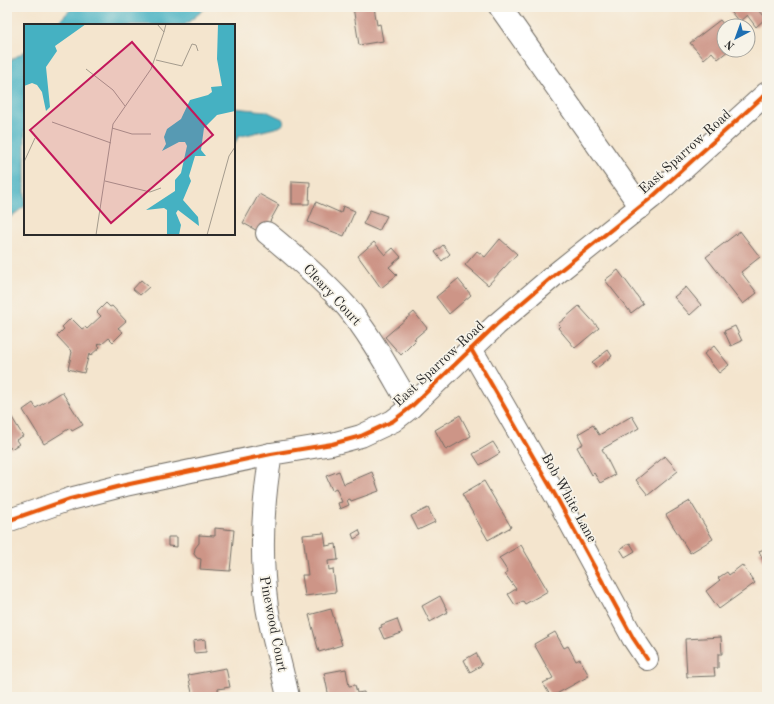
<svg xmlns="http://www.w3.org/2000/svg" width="774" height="704" font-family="'Old Standard TT',serif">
<rect width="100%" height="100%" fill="#f7f3e8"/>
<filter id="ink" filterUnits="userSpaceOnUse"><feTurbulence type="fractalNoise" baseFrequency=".025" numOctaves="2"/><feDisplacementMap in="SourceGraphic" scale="8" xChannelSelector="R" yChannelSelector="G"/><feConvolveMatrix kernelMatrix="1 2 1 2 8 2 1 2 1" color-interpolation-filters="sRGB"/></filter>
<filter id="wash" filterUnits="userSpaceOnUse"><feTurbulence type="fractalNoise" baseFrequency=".012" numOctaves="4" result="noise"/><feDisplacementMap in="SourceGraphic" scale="16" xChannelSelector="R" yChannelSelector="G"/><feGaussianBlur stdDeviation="0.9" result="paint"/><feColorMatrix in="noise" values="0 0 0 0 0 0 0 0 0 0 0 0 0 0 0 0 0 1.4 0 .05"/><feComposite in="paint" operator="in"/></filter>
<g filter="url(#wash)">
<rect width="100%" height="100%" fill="#f4e5ce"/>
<g fill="#45b1c2" stroke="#386e76">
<path d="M73,7H207L185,25H55Z"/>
<path d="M25,51V206L7,220V61L11,60Z"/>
<path d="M234,108L266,111L283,119L284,124L279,127L238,137L234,145Z"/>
</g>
<g id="blocks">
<g fill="#cd9587">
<path d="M353,7H374L377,25L380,24L383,41L359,45Z"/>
<path d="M727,7H756L766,18L756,27L747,15L739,22Z"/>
<path d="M720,20L724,25V50H729L718,59L712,52L704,59L690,43Z"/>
<path d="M292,181L310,182L309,204H292Z"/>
<path d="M259,194L279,205L263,234L243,223Z"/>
<path d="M316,202L341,213L343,206L355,211L344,236L308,222Z"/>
<path d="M370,210L387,216L379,231L363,224Z"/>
<path d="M740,231L760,257L741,272L757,293L743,304L706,257Z"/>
<path d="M500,239L517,254L488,285L465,265L477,251L485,257Z"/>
<path d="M374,242L385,255L393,248L401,257L389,267L397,275L381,288L358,256Z"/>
<path d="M443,245L450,254L442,261L435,252Z"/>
<path d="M618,270L643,304L631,313L605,280Z"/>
<path d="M458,279L471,295L449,314L436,297Z"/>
<path d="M141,280L149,287L140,295L133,289Z"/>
<path d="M686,287L701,305L690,315L674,297Z"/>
<path d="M106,303L110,307L112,306L126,321L118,328L123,332L113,342L109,338L102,344L100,343L98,345L100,347L90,356L89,354L84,373L68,369L72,352L57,336L64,329L62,327L71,318L82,329L85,327L87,329L101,316L97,312Z"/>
<path d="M579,306L599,328L575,348L558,328L560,326L558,324Z"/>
<path d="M414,312L427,328L414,339L416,340L401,355L385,337Z"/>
<path d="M735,326L742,341L731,346L724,331Z"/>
<path d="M714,346L729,365L719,373L704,354Z"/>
<path d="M608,350L612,356L597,368L592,362Z"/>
<path d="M62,392L83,425L72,431L70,428L44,444L23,410L33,403L36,408Z"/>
<path d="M7,409L23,436L16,440L19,444L11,449L10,447L7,449Z"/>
<path d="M460,415L471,436L446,450L435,430Z"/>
<path d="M632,416L639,428L602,449L615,475L600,483L594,473L592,475L577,447L583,444L578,434L593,425L599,435Z"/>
<path d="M493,442L500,453L480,465L473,454Z"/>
<path d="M665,456L678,471L648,495L636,480Z"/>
<path d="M339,471L344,484L372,472L379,491L351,501L350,499L347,500L349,505L340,509L338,503L342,502L336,488L332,490L326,476Z"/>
<path d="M484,481L511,527L488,540L462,494Z"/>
<path d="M690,501L713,539L690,553L666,515Z"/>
<path d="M428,508L435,522L418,530L411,516Z"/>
<path d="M215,528L234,530L230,571L200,569L201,559L197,558L194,554L195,548L199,543V535L215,536Z"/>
<path d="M359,530L361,535L354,539L352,534Z"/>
<path d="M324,533L326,546L336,544L338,560L328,561L329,570L333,569L336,592L305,596L302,575H308L303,535Z"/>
<path d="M168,537H177V547L168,546Z"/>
<path d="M630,543L635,551L625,557L620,549Z"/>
<path d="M521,545L548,591L525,604L523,601L515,605L508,594L516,589L505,574L508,572L499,558Z"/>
<path d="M767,548V569L759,551Z"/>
<path d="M742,565L755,583L719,609L706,591L720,580L718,578L727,572L729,575Z"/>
<path d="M440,596L448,612L430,622L422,606Z"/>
<path d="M331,609L342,645L319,652L309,615Z"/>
<path d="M397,619L402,633L384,639L379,628L382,627L381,625Z"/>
<path d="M555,632L564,648L568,646L576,661L580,659L589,676L551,697L543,683L553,678L534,644Z"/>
<path d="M721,637L722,654H718V668H714L715,676L687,677L685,639Z"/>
<path d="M205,639L206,652L194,653L193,641Z"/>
<path d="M476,653L482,665L470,672L464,660Z"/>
<path d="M226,668L230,687L218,689L219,697H193L188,675Z"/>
<path d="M346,669L349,686L355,685L357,693L364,692L365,697H329L324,673Z"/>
</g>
</g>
</g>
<g filter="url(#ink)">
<use href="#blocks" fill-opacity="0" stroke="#716c64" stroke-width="1"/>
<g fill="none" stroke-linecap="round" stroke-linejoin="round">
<defs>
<g id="minor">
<path d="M500,7L641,207"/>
<path d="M267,233C295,256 323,280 347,307C372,337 391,374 411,407"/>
<path d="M471,349L558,500L633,638L647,659"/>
<path d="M271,454C262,506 260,555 267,607C272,637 282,667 288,697"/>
<path d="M7,521L70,499L125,485L271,454L332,444L361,436L393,421L411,407L496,325L557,273L651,198L767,93"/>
</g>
</defs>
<use href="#minor" stroke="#716c64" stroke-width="24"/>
<use href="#minor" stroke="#fff" stroke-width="22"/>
<defs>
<g id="cycleway">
<path d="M471,349L558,500L633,638L647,659"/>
<path d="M7,521L70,499L125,485L271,454L332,444L361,436L393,421L411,407L496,325L557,273L651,198L767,93"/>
</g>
</defs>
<use href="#cycleway" stroke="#f7f3e8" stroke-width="6"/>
<use href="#cycleway" stroke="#e8590c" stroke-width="4"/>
</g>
</g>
<g text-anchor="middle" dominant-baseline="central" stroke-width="3.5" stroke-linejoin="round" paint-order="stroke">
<g font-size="14" fill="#2b2b2b" stroke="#f7f3e8">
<text transform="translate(685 152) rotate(-42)">East Sparrow Road</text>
<text transform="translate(332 295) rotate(47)">Cleary Court</text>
<text transform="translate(439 364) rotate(-43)">East Sparrow Road</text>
<text transform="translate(569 498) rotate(61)">Bob White Lane</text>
<text transform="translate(273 624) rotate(79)">Pinewood Court</text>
</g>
</g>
<g transform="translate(24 24)">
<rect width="211" height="211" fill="#f4e5ce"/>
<path d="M0,0H62L31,22L33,27L22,43L26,83L22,87L18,68L13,61L8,59L0,62ZM194,0H211V87L193,91L180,104L177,126L182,132H171L165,152L167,157L159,176L174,193L175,202L154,186L152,189L157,201L155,211H143V186L140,184L122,186L151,167V156L157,149L163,122L161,118H155L138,127L142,120L140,113L143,105L157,95L166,76L184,71L188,68L187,63L198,62L193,35Z" fill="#45b1c2"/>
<path fill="none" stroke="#a49b8d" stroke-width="1" d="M133,0L140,8L142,0M132,36L158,42L168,20L172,21L174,27M62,45L89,66L101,82M28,98L87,119M88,104L108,110H127M0,138L11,114M81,157L126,168L137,164M72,211L89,100L127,45L140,8M183,211L205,132L211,123"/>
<path fill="#c2185b" fill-opacity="0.15" stroke="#c2185b" stroke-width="2" d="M108,18L189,111L87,199L6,106Z"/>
<rect width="211" height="211" fill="none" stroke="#2b2b2b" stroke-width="2"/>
</g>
<rect width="774" height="704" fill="none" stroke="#f7f3e8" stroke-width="24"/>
<g transform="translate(736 38) rotate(221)"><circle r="19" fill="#f7f3e8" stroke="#a5a39c"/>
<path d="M0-3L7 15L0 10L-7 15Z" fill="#1f6fb2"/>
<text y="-6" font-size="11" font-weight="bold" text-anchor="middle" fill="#2b2b2b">N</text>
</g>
</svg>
